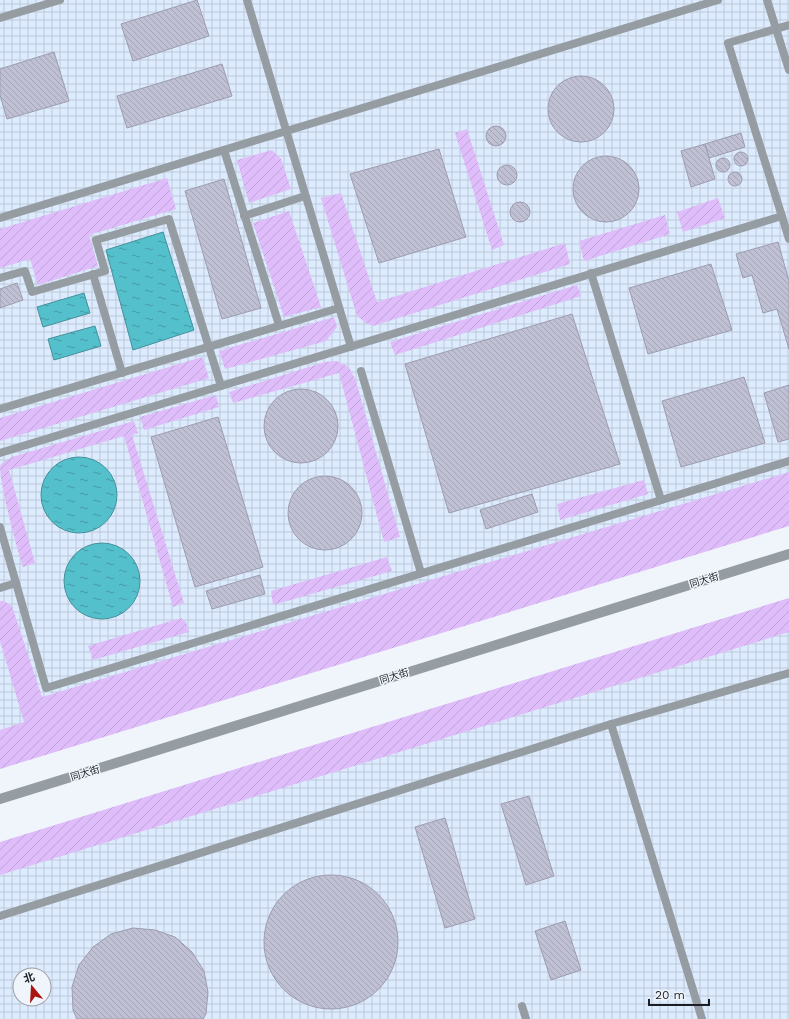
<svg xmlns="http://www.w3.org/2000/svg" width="789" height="1019" font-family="'Work Sans','Noto Sans SC',sans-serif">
<defs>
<pattern id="industrial-grid" width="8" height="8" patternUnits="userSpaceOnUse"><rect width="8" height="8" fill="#ddebfe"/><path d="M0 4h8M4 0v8" fill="none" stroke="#bdc9da"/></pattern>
<pattern id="garden-furrows" width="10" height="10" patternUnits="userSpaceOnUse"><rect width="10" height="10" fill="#dfbdfa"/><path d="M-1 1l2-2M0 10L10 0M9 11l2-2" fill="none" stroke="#bfa2d6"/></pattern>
<pattern id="water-ripples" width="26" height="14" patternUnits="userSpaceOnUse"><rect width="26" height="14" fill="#54c0cc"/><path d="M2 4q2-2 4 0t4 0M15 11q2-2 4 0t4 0" fill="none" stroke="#459ba5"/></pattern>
<pattern id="building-back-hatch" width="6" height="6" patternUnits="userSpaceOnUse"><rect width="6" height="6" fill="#bfc0d3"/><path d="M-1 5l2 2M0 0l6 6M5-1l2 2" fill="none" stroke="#a4a5b5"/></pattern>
</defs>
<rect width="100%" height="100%" fill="#f0f5fc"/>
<g fill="url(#industrial-grid)" fill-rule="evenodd">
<path d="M0,0H789V488L0,730Z"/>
<path d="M789,627V1019H0V873ZM20,975H44V999H20Z"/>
</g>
<g fill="url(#garden-furrows)">
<path d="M467,129L504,245L492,250L455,133Z"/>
<path d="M272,150L281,159L291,189L249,203L237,160Z"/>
<path d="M167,178L176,209L89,235L98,266L38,285L30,259L0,268V229Z"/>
<path d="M341,193L377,302L565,243L570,264L373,326L366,323L357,316L321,198Z"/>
<path d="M718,198L725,218L683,232L677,212Z"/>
<path d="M289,211L321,307L284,317L253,223Z"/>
<path d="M665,215L670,234L584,261L579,241Z"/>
<path d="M577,285L581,296L395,355L390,342Z"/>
<path d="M334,317L337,327L326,341L225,369L219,351Z"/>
<path d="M202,357L209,378L0,441V418Z"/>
<path d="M337,361L349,367L356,381L400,537L384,542L339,373L233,403L229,392L325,362Z"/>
<path d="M216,395L219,407L144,430L140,417Z"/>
<path d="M134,421L138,433L132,435L184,603L173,607L124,436L9,470L35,563L23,567C16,546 0,485 0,466C2,462 8,459 12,457Z"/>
<path d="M789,472V526L0,769V730L24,722L0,641V601H4L12,606L42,697Z"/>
<path d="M644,480L648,494L560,520L557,504Z"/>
<path d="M387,557L392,571L273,605L271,591Z"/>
<path d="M789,598V632L0,875V842Z"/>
<path d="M181,618L186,622L189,632L93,660L88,646Z"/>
</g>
<g fill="url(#water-ripples)" stroke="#43909a">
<path d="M163,232L194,330L133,350L106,250Z"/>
<path d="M84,293L90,313L43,327L37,307Z"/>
<path d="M95,326L101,346L54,360L48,339Z"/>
<circle cx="79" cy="495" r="38"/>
<circle cx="102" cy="581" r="38"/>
</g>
<g fill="url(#building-back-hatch)" stroke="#9c9daf">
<path d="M197,0L209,36L133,61L121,24Z"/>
<path d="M54,52L69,101L7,119L0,95V69Z"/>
<path d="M222,64L232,96L127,128L117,96Z"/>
<circle cx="581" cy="109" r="33"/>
<circle cx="496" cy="136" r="10"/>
<path d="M741,133L745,147L709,158L705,144Z"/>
<path d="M705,144L715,179L691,187L681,151Z"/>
<path d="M439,149L466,237L379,263L350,174Z"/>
<circle cx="741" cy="159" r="7"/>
<circle cx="606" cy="189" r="33"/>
<circle cx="723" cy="165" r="7"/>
<circle cx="507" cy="175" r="10"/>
<circle cx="735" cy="179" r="7"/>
<path d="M224,179L261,308L222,319L185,191Z"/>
<circle cx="520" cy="212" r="10"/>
<path d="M778,242L789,281V349L777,309L763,313L752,275L743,278L736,254Z"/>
<path d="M711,264L732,330L648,354L629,288Z"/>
<path d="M17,283L23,300L0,308V289Z"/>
<path d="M572,314L620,464L449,513L405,364Z"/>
<path d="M744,377L765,443L681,467L662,401Z"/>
<path d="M789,385V439L778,442L764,393Z"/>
<circle cx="301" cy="426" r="37"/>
<path d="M218,417L263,567L195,587L151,437Z"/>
<circle cx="325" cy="513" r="37"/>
<path d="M532,494L538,512L486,529L480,510Z"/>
<path d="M260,575L265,594L212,609L206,591Z"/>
<path d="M529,796L554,876L526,885L501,804Z"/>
<path d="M445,818L475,919L445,928L415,827Z"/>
<circle cx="331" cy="942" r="67"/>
<path d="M565,921L581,970L551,980L535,931Z"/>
<path d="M133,928L155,930L175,937L192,952L204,971L208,992L206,1014L203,1019H77L73,1010L72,987L79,965L93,947L111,934Z"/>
</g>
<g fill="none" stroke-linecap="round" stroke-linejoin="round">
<g stroke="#959da2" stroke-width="8">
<path d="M247,0L351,347"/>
<path d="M767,0L789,70"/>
<path d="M0,18L60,0"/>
<path d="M789,25L728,43L789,239"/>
<path d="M224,150L279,325"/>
<path d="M244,216L305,196"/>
<path d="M0,218L718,0"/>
<path d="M591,273L661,500"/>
<path d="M93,274L122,373"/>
<path d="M0,278L25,271L32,292L105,271L96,240L169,219L221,386"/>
<path d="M361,371L421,573"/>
<path d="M0,409L339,308"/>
<path d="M0,453L782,216"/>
<path d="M0,527L46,688L789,461"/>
<path d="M0,588L16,583"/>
<path d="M611,724L702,1019"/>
<path d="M0,916L611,724L789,673"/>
<path d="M522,1006L526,1019"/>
</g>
<path stroke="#959da2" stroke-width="10" d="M0,799L789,554"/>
</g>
<g text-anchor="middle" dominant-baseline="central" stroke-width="3" stroke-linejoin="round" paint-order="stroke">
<g font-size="10" fill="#1b1f25" stroke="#f0f5fc">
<text transform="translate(704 580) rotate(-17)">同大街</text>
<text transform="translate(394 676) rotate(-17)">同大街</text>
<text transform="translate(85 773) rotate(-17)">同大街</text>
</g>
</g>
<g transform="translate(32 987) rotate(342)"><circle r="19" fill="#f0f5fc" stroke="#9b9fa6"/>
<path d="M0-3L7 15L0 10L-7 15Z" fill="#a91611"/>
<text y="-6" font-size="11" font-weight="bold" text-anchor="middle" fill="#1b1f25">北</text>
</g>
<path d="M649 999v6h60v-6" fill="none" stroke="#1b1f25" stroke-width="2"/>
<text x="655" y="999" font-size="12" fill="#1b1f25" stroke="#f0f5fc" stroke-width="3" paint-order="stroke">20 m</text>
</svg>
